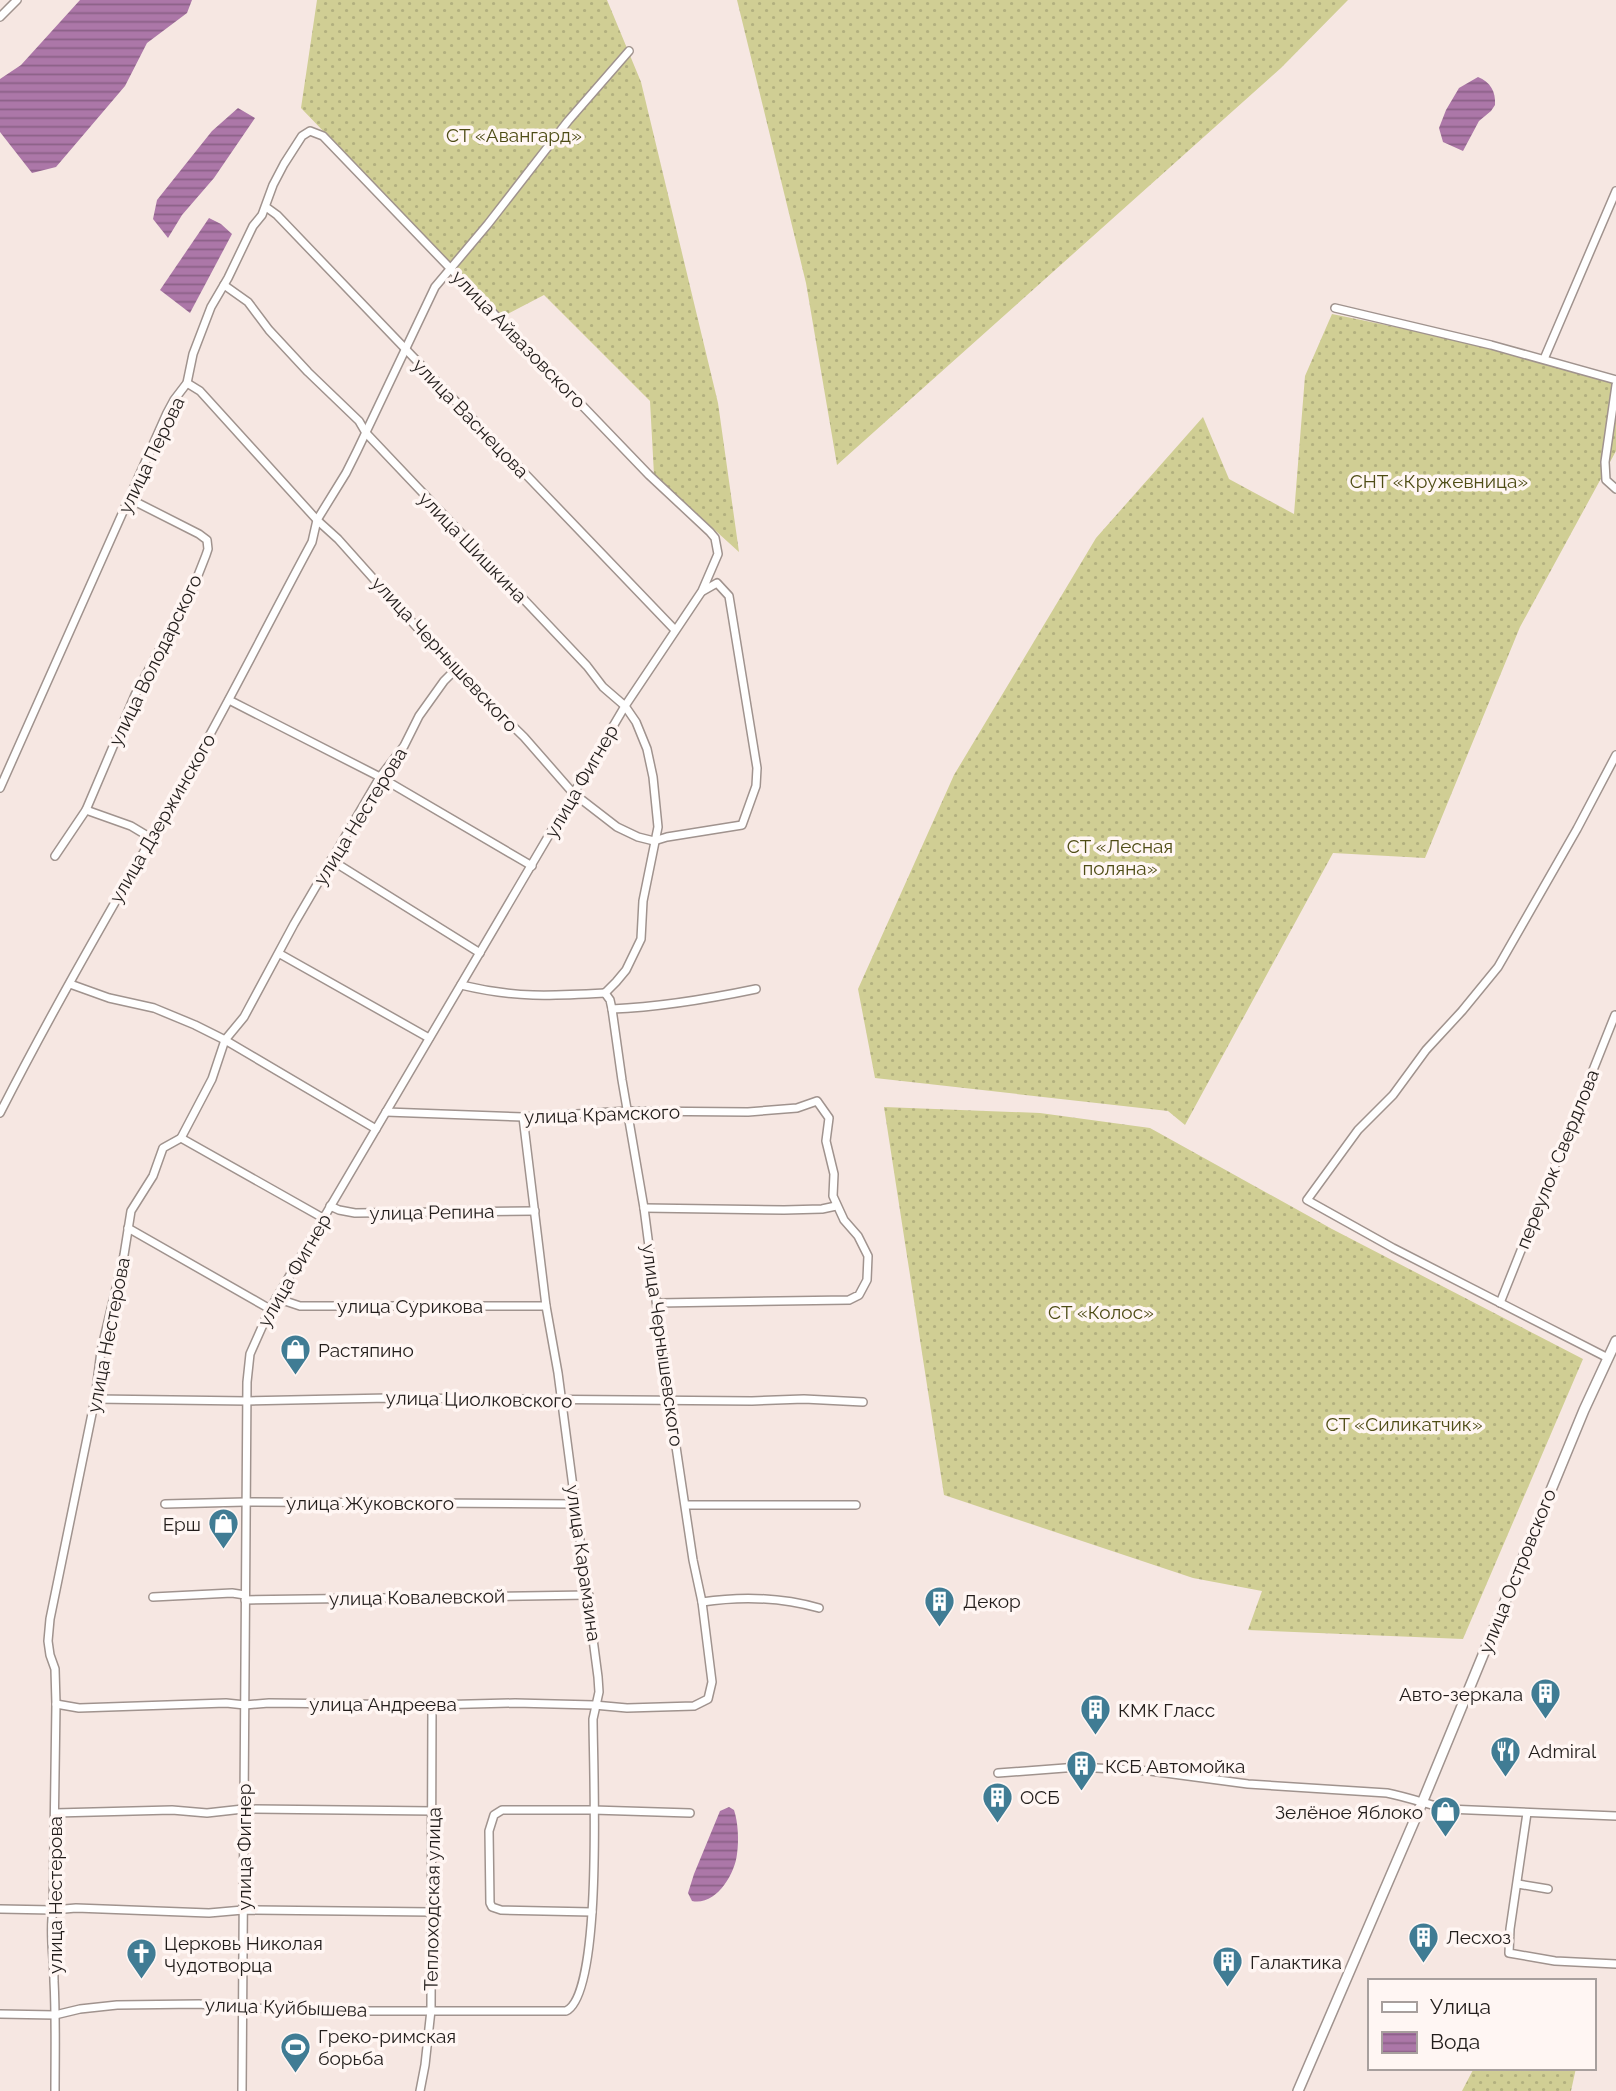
<svg xmlns="http://www.w3.org/2000/svg" width="1616" height="2091" font-family="Raleway,sans-serif">
<defs>
<pattern id="grass-dots" width="8" height="8" patternUnits="userSpaceOnUse" patternTransform="scale(1.75)"><rect width="8" height="8" fill="#d0ce94"/><path d="M2 2h.1M6 6h.1" fill="none" stroke="#b2b07f" stroke-width="1.8" stroke-linecap="round"/></pattern>
<pattern id="water-rules" width="6" height="5" patternUnits="userSpaceOnUse" patternTransform="scale(1.75)"><rect width="6" height="5" fill="#ac77a8"/><path d="M0 2.5h6" fill="none" stroke="#8c6188"/></pattern>
</defs>
<rect width="100%" height="100%" fill="#f6e7e2"/>
<g fill="url(#grass-dots)">
<path d="M317,0H607L641,82L718,403L739,552L654,475L650,401L544,295L502,317L301,108Z"/>
<path d="M737,0H1348L1281,68L837,465L806,283Z"/>
<path d="M1332,314L1464,341L1616,380V451L1520,627L1425,858L1333,853L1185,1125L1168,1111L875,1078L858,989L954,775L1096,538L1203,417L1229,479L1294,514L1305,376Z"/>
<path d="M884,1107L1040,1113L1150,1128L1332,1229L1583,1359L1463,1639L1248,1630L1262,1591L1193,1578L944,1495Z"/>
<path d="M1474,2068H1576L1571,2091H1462Z"/>
</g>
<g fill="url(#water-rules)">
<path d="M80,0H192L187,13L147,43L125,86L56,167L32,173L0,132V79L21,65Z"/>
<path d="M1478,77C1490,82 1496,91 1495,105L1491,111L1479,121L1463,151L1443,142L1439,128L1446,110L1459,88Z"/>
<path d="M238,108L255,118L214,178L182,215L168,238L153,219L157,200L212,131Z"/>
<path d="M209,218L221,224L232,234L190,313L160,290Z"/>
<path d="M729,1807L734,1810C738,1822 739,1840 737,1854C735,1874 716,1906 692,1901L688,1893L694,1874L720,1811Z"/>
</g>
<g fill="none" stroke-linecap="round" stroke-linejoin="round">
<defs>
<g id="minor">
<path d="M0,17L17,0"/>
<path d="M266,207L277,215L675,630"/>
<path d="M224,285L248,302L269,330L308,372L359,421L366,433L587,666L603,687L625,706L636,722L647,749L653,777L658,827L643,901L641,939L626,970L616,982L605,993"/>
<path d="M1335,308L1491,345L1616,380"/>
<path d="M1544,359L1616,191"/>
<path d="M187,383L200,391L317,520L338,539L455,670L524,737L573,793L617,827L638,837L654,841L667,837L742,825L756,786L757,768L729,596L717,583L703,591"/>
<path d="M1616,385L1605,462L1606,480L1616,489"/>
<path d="M229,700L380,777L532,866"/>
<path d="M0,788L167,413L174,400L187,383L193,354L211,307L228,278L253,226L262,215L273,185L284,164L302,136L310,131L323,136L649,475L710,532L715,538L718,554L702,591L625,706L270,1309L250,1354L247,1382L242,2091"/>
<path d="M86,810L131,826L151,838"/>
<path d="M55,856L86,810L135,695L193,588L206,555L208,549L207,540L199,534L130,499"/>
<path d="M331,860L480,953"/>
<path d="M280,954L429,1038"/>
<path d="M70,984L109,998L154,1008L195,1025L225,1040L376,1129"/>
<path d="M461,985C515,998 551,996 605,993"/>
<path d="M612,1009C661,1007 708,999 756,989"/>
<path d="M386,1112L523,1117L629,1111L748,1112L797,1108L817,1101L829,1118L826,1141L834,1174L833,1196L844,1220L858,1236L868,1256L867,1280L859,1295L849,1300L658,1303"/>
<path d="M0,1113C54,1007 114,904 173,801C222,716 265,629 312,542L317,520L346,473L357,451L435,287L488,224L568,121L629,51"/>
<path d="M181,1138L323,1218"/>
<path d="M330,1206L339,1210L355,1213L535,1211"/>
<path d="M644,1208L784,1210L822,1209L836,1206"/>
<path d="M128,1228L270,1309"/>
<path d="M276,1298L300,1306H546"/>
<path d="M1500,1303L1615,1015L1616,1016"/>
<path d="M1608,1358L1393,1248L1307,1200L1358,1130L1393,1095L1426,1050L1462,1011L1498,967L1577,829L1616,755"/>
<path d="M95,1399L248,1401L389,1398L752,1401L804,1399L863,1402"/>
<path d="M165,1504L245,1502L575,1504"/>
<path d="M686,1505H856"/>
<path d="M153,1597L232,1593L245,1595"/>
<path d="M245,1600L589,1595"/>
<path d="M702,1602C742,1596 780,1597 819,1608"/>
<path d="M56,1704L79,1708L226,1703L245,1705L269,1703L432,1705L515,1703L594,1705L627,1708L694,1706L708,1699L712,1682L702,1602L693,1560L669,1400L644,1208L622,1080L612,1009L610,1000L605,993"/>
<path d="M998,1773L1078,1767L1150,1771L1248,1784L1387,1793C1407,1797 1427,1804 1447,1809L1616,1816"/>
<path d="M55,1813L172,1810L207,1813L243,1809L433,1811"/>
<path d="M1527,1813L1510,1929L1509,1953L1555,1961L1616,1964"/>
<path d="M1518,1884L1548,1889"/>
<path d="M0,1909L53,1910L76,1908L209,1913L243,1910L432,1912"/>
<path d="M592,1912L501,1910L492,1907L490,1903L489,1831L494,1815L502,1810H593L690,1813"/>
<path d="M0,2014L55,2015L80,2009L117,2005L199,2004L244,2008L358,2011H566C604,1994 593,1764 593,1719L599,1692L598,1677L558,1373L546,1306L523,1117"/>
<path d="M55,2091C55,2054 56,2018 54,1981C54,1957 49,1933 53,1910L56,1704L55,1669L50,1655L48,1641L50,1619L95,1399L101,1351L124,1255L131,1211L153,1176L163,1148L181,1138L212,1079L225,1040L244,1017L294,924L380,777L404,746L419,716L444,681L455,670"/>
<path d="M420,2091L425,2065L431,2010L432,1705"/>
</g>
<path id="tertiary" d="M1298,2091L1422,1803L1584,1410L1616,1341"/>
</defs>
<use href="#minor" stroke="#a0938e" stroke-width="10"/>
<use href="#tertiary" stroke="#a0938e" stroke-width="12"/>
<use href="#minor" stroke="#fff" stroke-width="7"/>
<use href="#tertiary" stroke="#fff" stroke-width="9"/>
</g>
<defs>
<symbol id="shop-pin" viewBox="-11 -11 22 30"><path d="M0 17L-7.5 6A9.5 9.5 0 1 1 7.5 6Z" fill="#407c94" stroke="#fff6f3"/><path d="M-5-2.5h2.3a2.7 3.5 0 0 1 5.4 0H5L5.5 6h-11ZM-1.5-2.5h3a1.5 2.3 0 0 0-3 0Z" fill="#fff"/></symbol>
<symbol id="building-pin" viewBox="-11 -11 22 30"><path d="M0 17L-7.5 6A9.5 9.5 0 1 1 7.5 6Z" fill="#407c94" stroke="#fff6f3"/><path d="M-4-6H4V6H1V3H-1V6H-4ZM-2.5-4.3h1.7v1.8h-1.7ZM.8-4.3h1.7v1.8H.8ZM-2.5-1h1.7V.8h-1.7ZM.8-1h1.7V.8H.8Z" fill="#fff"/></symbol>
<symbol id="restaurant-pin" viewBox="-11 -11 22 30"><path d="M0 17L-7.5 6A9.5 9.5 0 1 1 7.5 6Z" fill="#407c94" stroke="#fff6f3"/><path d="M-5-6h1v4h1v-4h1v4h1v-4h1v5L-1.5 .5V6h-2V.5L-5-1ZM5-6V6H3V1.5H1.5Q1.5-4 5-6Z" fill="#fff"/></symbol>
<symbol id="church-pin" viewBox="-11 -11 22 30"><path d="M0 17L-7.5 6A9.5 9.5 0 1 1 7.5 6Z" fill="#407c94" stroke="#fff6f3"/><path d="M-1.2-6h2.4v3.5h3.3v2.4h-3.3V6h-2.4V-.1h-3.3v-2.4h3.3Z" fill="#fff"/></symbol>
<symbol id="stadium-pin" viewBox="-11 -11 22 30"><path d="M0 17L-7.5 6A9.5 9.5 0 1 1 7.5 6Z" fill="#407c94" stroke="#fff6f3"/><path d="M0-5a6.5 5 0 1 0 0 10a6.5 5 0 1 0 0-10ZM-3.5-1.8h7v3.6h-7Z" fill="#fff"/></symbol>
</defs>
<g fill-rule="evenodd">
<use href="#shop-pin" x="278" y="1332" width="35" height="47"/>
<use href="#shop-pin" x="206" y="1506" width="35" height="47"/>
<use href="#building-pin" x="922" y="1584" width="35" height="47"/>
<use href="#building-pin" x="1528" y="1676" width="35" height="47"/>
<use href="#building-pin" x="1078" y="1692" width="35" height="47"/>
<use href="#restaurant-pin" x="1488" y="1734" width="35" height="47"/>
<use href="#building-pin" x="1064" y="1748" width="35" height="47"/>
<use href="#building-pin" x="980" y="1780" width="35" height="47"/>
<use href="#shop-pin" x="1428" y="1794" width="35" height="47"/>
<use href="#building-pin" x="1406" y="1920" width="35" height="47"/>
<use href="#church-pin" x="124" y="1936" width="35" height="47"/>
<use href="#building-pin" x="1210" y="1944" width="35" height="47"/>
<use href="#stadium-pin" x="278" y="2030" width="35" height="47"/>
</g>
<g text-anchor="middle" dominant-baseline="central" stroke-width="7" stroke-linejoin="round" paint-order="stroke">
<g font-size="19" fill="#4e4c15" stroke="#fff6f3">
<text x="514" y="135">СТ «Авангард»</text>
<text x="1439" y="481">СНТ «Кружевница»</text>
<text x="1120" y="846">СТ «Лесная<tspan x="1120" dy="22">поляна»</tspan></text>
<text x="1101" y="1312">СТ «Колос»</text>
<text x="1404" y="1424">СТ «Силикатчик»</text>
</g>
<g font-size="19" fill="#221d1b" stroke="#fff6f3">
<text transform="translate(519 339) rotate(46)">улица Айвазовского</text>
<text transform="translate(471 418) rotate(46)">улица Васнецова</text>
<text transform="translate(151 455) rotate(-64)">улица Перова</text>
<text transform="translate(473 547) rotate(46)">улица Шишкина</text>
<text transform="translate(445 654) rotate(47)">улица Чернышевского</text>
<text transform="translate(155 660) rotate(-64)">улица Володарского</text>
<text transform="translate(581 781) rotate(-60)">улица Фигнер</text>
<text transform="translate(360 816) rotate(-58)">улица Нестерова</text>
<text transform="translate(162 818) rotate(-60)">улица Дзержинского</text>
<text transform="translate(602 1114) rotate(-2)">улица Крамского</text>
<text transform="translate(1557 1159) rotate(-68)">переулок Свердлова</text>
<text transform="translate(432 1212) rotate(-1)">улица Репина</text>
<text transform="translate(294 1270) rotate(-60)">улица Фигнер</text>
<text x="410" y="1306">улица Сурикова</text>
<text transform="translate(108 1335) rotate(-79)">улица Нестерова</text>
<text transform="translate(663 1345) rotate(82)">улица Чернышевского</text>
<text transform="translate(479 1399) rotate(1)">улица Циолковского</text>
<text x="370" y="1503">улица Жуковского</text>
<text transform="translate(584 1563) rotate(82)">улица Карамзина</text>
<text transform="translate(1517 1571) rotate(-68)">улица Островского</text>
<text transform="translate(417 1597) rotate(-1)">улица Ковалевской</text>
<text x="383" y="1704">улица Андреева</text>
<text transform="translate(244 1847) rotate(-90)">улица Фигнер</text>
<text transform="translate(55 1895) rotate(-90)">улица Нестерова</text>
<text transform="translate(432 1899) rotate(-89)">Теплоходская улица</text>
<text transform="translate(286 2007) rotate(2)">улица Куйбышева</text>
</g>
<g font-size="19" fill="#221d1b" stroke="#fff6f3" text-anchor="start">
<text x="318" y="1350">Растяпино</text>
<text x="201" y="1524" text-anchor="end">Ерш</text>
<text x="963" y="1601">Декор</text>
<text x="1523" y="1694" text-anchor="end">Авто-зеркала</text>
<text x="1118" y="1710">КМК Гласс</text>
<text x="1528" y="1751">Admiral</text>
<text x="1105" y="1766">КСБ Автомойка</text>
<text x="1020" y="1797">ОСБ</text>
<text x="1423" y="1812" text-anchor="end">Зелёное Яблоко</text>
<text x="1446" y="1937">Лесхоз</text>
<text x="164" y="1943">Церковь Николая<tspan x="164" dy="22">Чудотворца</tspan></text>
<text x="1250" y="1962">Галактика</text>
<text x="318" y="2036">Греко-римская<tspan x="318" dy="22">борьба</tspan></text>
</g>
</g>
<rect x="1368" y="1979" width="228" height="91" fill="#fff6f3" stroke="#a79f9d" stroke-width="2"/>
<rect x="1382" y="2002" width="35" height="10" fill="#ffffff" stroke="#a79f9d" stroke-width="2"/>
<text x="1430" y="2014" font-size="21" fill="#221d1b">Улица</text>
<rect x="1382" y="2032" width="35" height="21" fill="url(#water-rules)" stroke="#a79f9d" stroke-width="2"/>
<text x="1430" y="2049" font-size="21" fill="#221d1b">Вода</text>
</svg>
